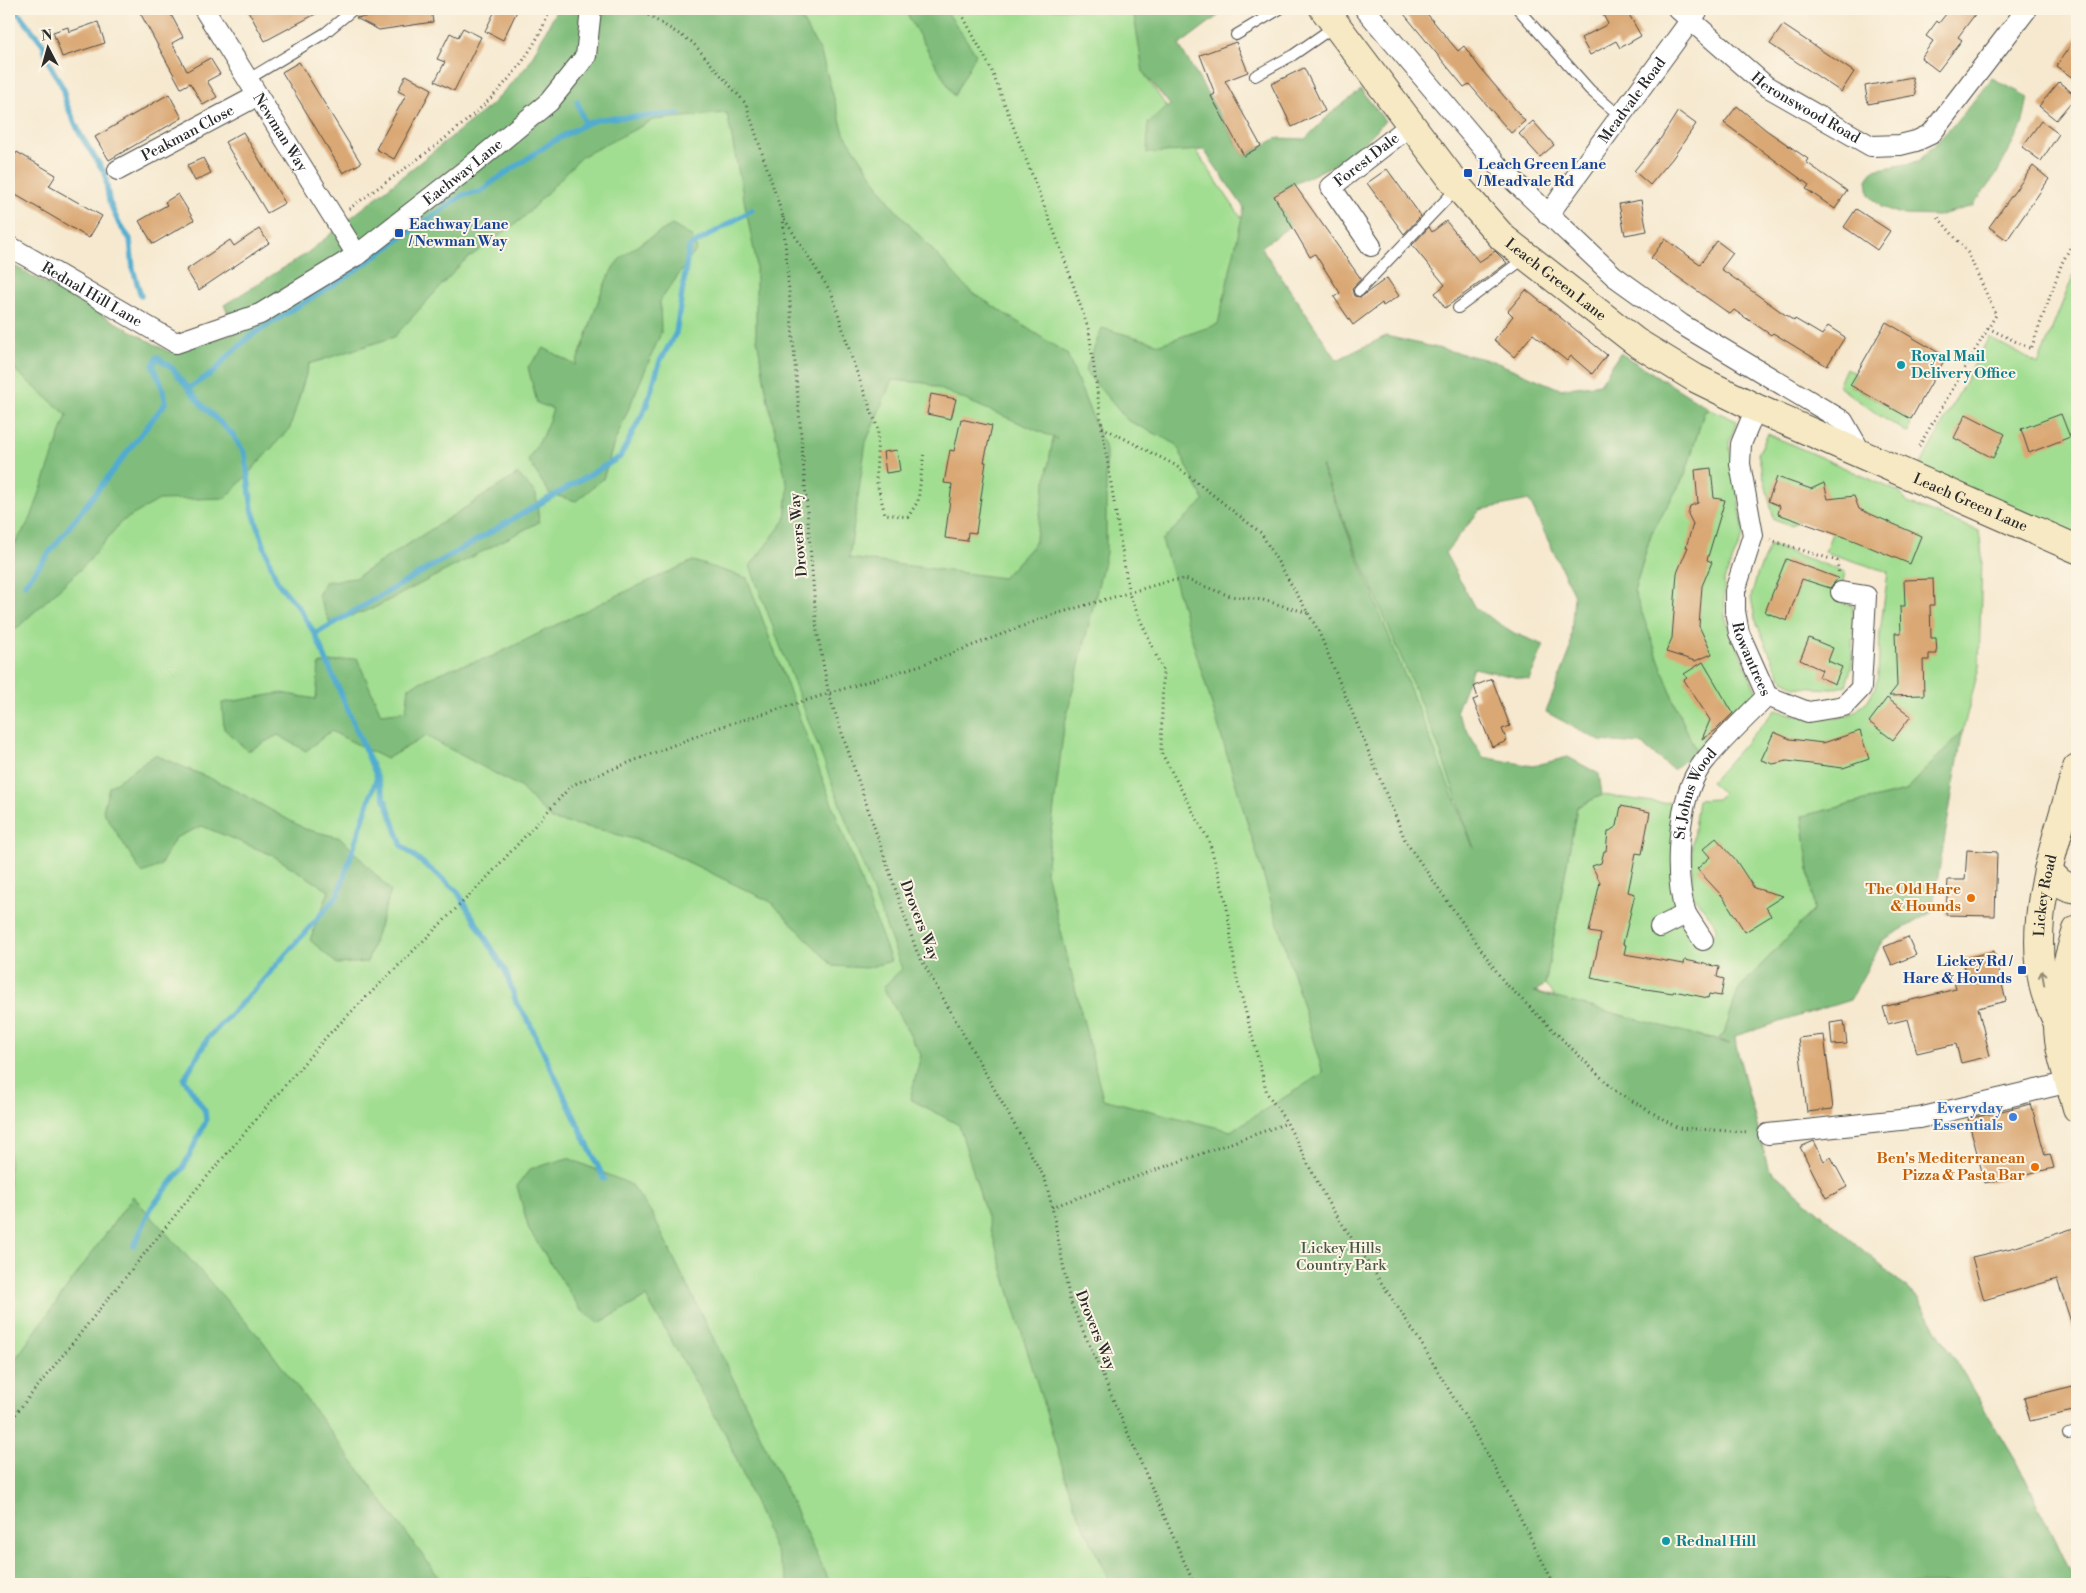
<svg xmlns="http://www.w3.org/2000/svg" width="2086" height="1593" viewBox="0 0 2086 1593" font-family="'Libre Bodoni',serif">
  <rect width="100%" height="100%" fill="#fcf5e5"/>
  <filter id="ink" filterUnits="userSpaceOnUse"><feTurbulence type="fractalNoise" baseFrequency=".02" numOctaves="2"/><feDisplacementMap in="SourceGraphic" scale="10" xChannelSelector="R" yChannelSelector="G"/><feConvolveMatrix kernelMatrix="1 2 1 2 8 2 1 2 1" color-interpolation-filters="sRGB"/></filter>
  <filter id="wash" filterUnits="userSpaceOnUse"><feTurbulence type="fractalNoise" baseFrequency=".0096" numOctaves="4" result="noise"/><feDisplacementMap in="SourceGraphic" scale="20" xChannelSelector="R" yChannelSelector="G"/><feGaussianBlur stdDeviation="1.12" result="paint"/><feColorMatrix in="noise" values="0 0 0 0 0 0 0 0 0 0 0 0 0 0 0 0 0 1.4 0 .05"/><feComposite in="paint" operator="in"/></filter>
  <g filter="url(#wash)">
    <rect width="100%" height="100%" fill="#f6e9d0"/>
    <!-- green -->
    <path fill="#a1de91" stroke="#66845e" d="M610,9H1227L1143,72L1337,360L1438,745L1482,868L1534,991L1555,997L1545,985L1577,807L1602,795L1660,803L1680,801L1677,894L1673,906L1663,916L1708,936L1717,931L1716,925L1692,894V845L1698,800L1717,799L1723,794L1711,782L1775,710L1809,718H1838L1854,713L1868,700L1875,688L1878,675L1880,633L1888,572L1825,552L1833,530L1802,519L1791,526L1774,520L1758,454L1768,434L1899,492L1908,503L1979,531L1982,555L1979,667L1963,730L1906,791L1802,816L1814,909L1738,990L1724,1034L1718,1039L1697,1035L1736,1046L1768,1168L1917,1297L2025,1477L2075,1584H9V313L179,403Z
      M2077,266V535L1919,468L1989,337L2038,364Z
      M1846,368L1856,374L1850,385L1911,419L1909,433L1880,416L1838,386Z
      M1710,409L1737,421L1729,443L1744,534L1724,580L1725,617L1758,696L1696,767L1658,731L1634,592L1651,534L1685,475L1704,412Z
      M1770,545L1845,572L1839,601L1853,606L1852,665L1846,685L1833,689L1795,687L1780,677L1755,619L1751,597L1757,575Z"/>
    <!-- forest -->
    <path fill="#80bd7b" stroke="#567453" fill-rule="evenodd" d="M557,9H796L821,53L844,133L893,207L970,291L1067,354L1106,451V553L1064,727L1046,872L1103,1099L1231,1131L1323,1073L1162,540L1204,501L1176,444L1127,420L1085,371L1102,328L1160,344L1218,324L1244,208L1204,150L1147,153L1148,123L1170,105L1143,72L1133,9H1227L1179,45L1244,156L1277,138L1305,139L1331,113L1361,90L1385,121L1352,156L1294,184L1274,196L1292,225L1261,247L1337,360L1386,336L1493,361L1560,389L1600,384L1620,353L1710,409L1704,412L1685,475L1651,534L1634,591L1675,704L1696,751L1673,770L1641,744L1600,741L1546,712L1570,651L1574,595L1529,500L1480,510L1445,553L1475,608L1514,633L1544,645L1529,680L1473,668L1456,712L1483,757L1533,766L1568,757L1599,774L1602,795L1577,807L1545,985L1534,992L1730,1044L1718,1039L1724,1034L1738,990L1814,909L1802,816L1906,791L1963,730L1932,912L1883,940L1850,1000L1735,1036L1736,1046L1768,1168L1917,1297L2025,1477L2075,1584H1110L1073,1502L959,1125L910,1099L921,1055L883,987L902,969L750,566L785,520L788,488L768,401L756,333V261L727,113L653,120L581,157L523,218L463,262L394,337L309,364L290,428L226,498L159,500L121,522L87,563L16,629L9,631V553L31,518L67,415L16,371L9,359V263L169,352L238,332L224,305L306,254L491,105L528,65ZM892,380L926,383L1057,439L1053,438L1035,543L1003,578L849,558L866,442ZM1321,466L1438,745L1474,849Z
      M904,9H945L976,54L954,96Z
      M1992,78L2028,97L2022,126L1997,173L1973,206L1937,216L1904,215L1881,207L1869,195L1867,180L1873,170L1918,162L1958,120Z
      M672,225L691,236L697,249L660,301L661,333L614,443L603,479L576,501L550,494L528,460L544,433L553,409L537,403L528,367L544,348L575,365C590,335 595,298 613,268C623,251 654,236 672,225Z
      M518,474L536,494L539,522L372,609L330,623L318,596L324,582L355,578Z
      M693,561L747,578L891,961L867,968L833,966L771,902L653,845L602,830L552,820L520,787L426,736L386,759L331,731L306,751L278,735L248,751L224,729L222,703L282,693L316,699L319,664L357,658L381,714L406,711L409,687L449,669L491,657L605,601Z
      M155,755L228,786L305,829L341,838L391,891L367,962L337,964L310,940L329,891L272,855L202,826L175,838L160,866L142,873L103,811L109,787Z
      M568,1158L630,1184L651,1212L746,1405L830,1584H789L726,1435L646,1297L599,1323L581,1310L529,1230L517,1186L530,1169Z
      M133,1196L262,1340L444,1584H9V1368Z"/>
    <g fill="none" stroke-linecap="round" stroke-linejoin="round">
      <!-- stream -->
      <path stroke="#51accf" stroke-width="5.5" d="M15,9L43,44L48,61L64,90L66,103L81,136L105,173L109,201L119,224L130,239L133,269L141,296
        M577,101L585,124
        M189,388L214,372L226,358L249,337L350,274L463,195L481,192L491,183L552,142L585,124L600,119L679,114
        M25,584L166,402L161,383L153,366L157,357L172,368L201,404L233,435L245,454L252,509L270,563L278,583L299,608L315,634L377,777L402,846L457,891L506,972L516,1002L529,1022L604,1179
        M315,634L620,457L646,407L660,361L676,333L689,247L752,210
        M134,1246L151,1208L183,1168L206,1121L205,1111L184,1079L208,1038L258,986L338,895L377,777"/>
    </g>
    <g id="blocks">
      <!-- building -->
      <path fill="#daa875" d="M138,9H168L183,37L172,43L187,71L210,58L220,74L207,81L217,97L203,105L190,83L181,88Z
        M247,9H325L265,41Z
        M421,9H431L433,22L379,30L356,18Z
        M496,9H518L503,40L485,31Z
        M1400,9H1423L1458,51L1464,46L1480,68L1525,121L1511,133L1469,84L1464,87Z
        M1600,9H1626L1641,36L1620,48L1616,41L1590,55L1581,38L1608,24Z
        M1950,9H1979L1958,37L1962,40L1938,71L1921,58L1933,41L1926,36L1937,21L1939,23Z
        M98,22L105,43L62,57L53,32L68,27L69,32Z
        M1783,25L1854,72L1841,92L1770,44Z
        M463,28L481,37L454,91L435,81L445,62L437,59L450,33L458,37Z
        M2077,36V81L2056,66Z
        M1236,42L1248,72L1225,81L1261,146L1244,156L1211,96L1215,94L1200,55Z
        M299,62L361,163L343,173L282,72Z
        M1304,68L1325,111L1292,127L1271,84Z
        M406,75L432,89L394,159L376,149L406,95L398,91Z
        M1912,77L1916,95L1868,104L1865,86Z
        M2059,82L2076,96L2056,120L2039,106Z
        M169,94L182,118L109,160L95,137Z
        M1737,106L1766,130L1808,159L1806,162L1847,191L1835,209L1806,189L1809,185L1724,123Z
        M1678,111L1696,124L1672,159L1650,185L1634,171L1661,138Z
        M1533,121L1554,145L1540,157L1519,134Z
        M2041,121L2059,134L2041,161L2022,147Z
        M243,132L285,203L267,213L225,142Z
        M17,152L56,175L49,186L102,216L89,238L9,191V165Z
        M203,158L211,173L195,181L187,165Z
        M2033,166L2049,179L2007,240L1989,227Z
        M1387,169L1421,216L1404,234L1367,183Z
        M1294,184L1361,279L1352,289L1354,296L1361,297L1387,278L1399,296L1383,306L1382,303L1353,325L1334,297L1340,293L1315,254L1310,257L1274,196Z
        M178,194L194,220L153,244L139,221L167,205L165,202Z
        M1641,200L1647,231L1625,235L1619,204Z
        M1856,209L1890,231L1877,250L1844,227Z
        M1446,221L1479,262L1495,251L1507,263L1445,308L1435,293L1445,285L1412,245L1429,227L1432,232Z
        M259,229L269,243L199,290L186,270L230,240L234,246Z
        M1665,239L1700,264L1717,241L1733,253L1721,269L1794,321L1795,319L1822,335L1828,326L1845,337L1827,366L1773,333L1771,335L1734,310L1730,314L1651,258Z
        M1526,290L1607,355L1592,374L1571,356L1567,361L1533,334L1514,357L1494,340L1513,316L1508,311Z
        M1886,322L1946,357L1911,419L1850,385Z
        M931,394L956,399L951,419L927,414Z
        M1966,414L2005,434L1993,458L1954,438Z
        M2061,414L2070,437L2029,453L2021,429Z
        M961,419L992,426L984,462H986L976,533L968,532L967,541L945,538L952,484L944,483L950,450L954,451Z
        M897,450L900,471L886,473L883,452Z
        M1711,468L1714,498L1725,500L1707,560L1712,562L1702,586L1699,626L1712,654L1695,661L1666,652L1672,638L1677,573L1688,547H1686L1693,524L1688,514L1690,506L1698,503L1695,470Z
        M1777,477L1811,489L1824,483L1828,499L1854,496L1859,509L1921,536L1910,564L1855,541L1778,514L1780,506L1768,501Z
        M1786,559L1838,578L1830,588L1802,579L1787,621L1765,612Z
        M1933,579L1934,605H1930L1931,638H1936L1937,654H1929V660H1923L1924,695L1889,696L1897,686L1895,633H1901L1900,606H1905L1904,580Z
        M1809,638L1833,648L1828,661L1842,667L1835,684L1819,677L1822,670L1800,660Z
        M1703,662L1733,713L1716,730L1702,739L1710,720L1684,680L1687,678L1684,674Z
        M1492,679L1510,726L1502,729L1507,741L1492,747L1473,700L1478,698L1474,686Z
        M1887,698L1911,716L1893,740L1869,722Z
        M1860,731L1869,759L1843,768L1787,761L1773,764L1761,760L1774,732L1790,739L1823,743Z
        M1621,806L1650,812L1642,854L1636,853L1628,892L1635,894L1623,944L1626,945L1624,954L1684,964L1685,960L1719,967L1717,977L1724,979L1721,996L1709,994L1708,998L1674,991L1673,993L1639,988L1591,978L1601,934L1589,932L1600,882L1592,866L1601,863L1604,851H1606L1608,832L1617,826Z
        M1716,838L1735,859L1754,888L1783,896L1766,907L1771,916L1745,932L1723,897L1697,869L1710,857L1703,849Z
        M1967,850L1997,852L1995,916L1946,915L1948,880H1965Z
        M1908,937L1916,955L1892,965L1884,947Z
        M1994,951L2006,1001L1978,1008L1990,1056L1961,1063L1956,1044L1917,1053L1908,1019L1888,1024L1883,1007L1956,989L1954,982L1966,978L1962,959Z
        M1844,1021L1847,1044L1832,1045L1830,1023Z
        M1824,1035L1833,1109L1807,1112L1798,1038Z
        M2031,1104L2045,1155L2050,1154L2054,1168L1985,1183L1968,1119Z
        M1814,1141L1824,1161L1831,1157L1847,1187L1826,1198L1800,1147Z
        M2077,1227V1330L2074,1331L2057,1279L1984,1300L1972,1257L2016,1247Z
        M2077,1385V1410L2030,1421L2024,1398Z"/>
    </g>
  </g>
  <g filter="url(#ink)">
    <use href="#blocks" fill-opacity="0" stroke="#494844" stroke-width="1"/>
    <g fill="none" stroke-linecap="round" stroke-linejoin="round">
      <!-- lane casing -->
      <g stroke="#494844" stroke-width="12">
        <path id="lane" d="M1518,9L1590,90L1620,116
          M1236,35L1280,9
          M1255,76L1293,55L1335,26
          M247,80L325,33L354,9
          M1359,291L1458,187
          M1458,308L1525,258
          M2068,1434L2077,1432"/>
      </g>
      <!-- street casing -->
      <g stroke="#494844" stroke-width="22">
        <g id="street">
          <path id="s1" d="M204,9L357,255"/>
          <path d="M1365,9L1497,165L1614,276L1681,324L1843,421L1863,456"/>
          <path id="s2" d="M1678,9L1766,86L1871,146L1900,145L1916,141L1931,134L2027,9"/>
          <path id="s3" d="M118,170L257,96"/>
          <path id="s4" d="M1548,215L1698,10"/>
          <path id="s5" d="M9,246L176,343L260,314L357,255L466,170L549,102L586,56L591,9"/>
          <path id="s6" d="M1371,246L1331,187L1411,125"/>
          <path id="s7" d="M1756,408L1741,444L1740,464L1753,535L1735,591V611L1739,633L1767,696L1808,712L1844,706L1861,688L1866,596L1841,592"/>
          <path id="s8" d="M1686,914C1673,874 1677,797 1703,763C1722,739 1746,718 1767,696"/>
          <path d="M1660,927L1686,914L1703,940"/>
          <path d="M1768,1134L1919,1118L2070,1082"/>
        </g>
      </g>
      <!-- secondary casing -->
      <g stroke="#494844" stroke-width="30">
        <g id="secondary">
          <path id="s9" d="M1324,9L1458,187L1503,238L1636,342L1695,378L1756,408L2077,549"/>
          <path d="M2048,870C2057,881 2063,887 2077,889"/>
          <path d="M2077,930C2068,959 2058,993 2058,1025C2058,1052 2070,1082 2077,1108"/>
          <path id="s10" d="M2058,1024C2054,1013 2047,1001 2044,988C2027,913 2057,839 2077,768"/>
        </g>
      </g>
      <!-- path -->
      <path stroke="#494844" stroke-width="3" stroke-dasharray="1 4" stroke-linecap="butt" d="M625,9H638L692,42L746,104L783,217L832,294L854,365L878,429L876,479L885,514L908,517L918,501L924,452
        M959,9L991,69L1062,252L1089,331L1102,427L1175,465L1261,533L1318,630L1406,842L1504,982L1614,1090L1678,1128L1749,1132
        M349,209C421,155 520,97 550,9
        M783,217L817,631L829,695L917,952L1045,1179L1052,1207L1070,1301L1194,1584
        M1988,328L2031,349L2062,263L2077,235
        M1102,428L1129,594L1163,671L1161,752L1209,841L1226,901L1236,975L1267,1093L1287,1123L1327,1201L1418,1338L1493,1464L1554,1584
        M1919,446L1996,315L1968,253L1937,216
        M1770,540L1837,561L1839,574
        M1052,1207L1287,1123
        M9,1422L194,1192L328,1035L483,882L572,785L717,728L924,664L1052,615L1169,581L1185,579L1230,596L1263,600L1308,613"/>
      <!-- lane -->
      <use href="#lane" stroke="#fff" stroke-width="10"/>
      <!-- street -->
      <use href="#street" stroke="#fff" stroke-width="20"/>
      <!-- secondary -->
      <use href="#secondary" stroke="#f6e9c3" stroke-width="28"/>
    </g>
    <!-- one-way arrows -->
    <defs><path id="oneway-shaft" d="M-6 0H5M1.5-3L5.5 0L1.5 3" fill="none" stroke-width="1.6" stroke-linecap="round" stroke-linejoin="round" transform="scale(1.25)"/></defs>
    <use stroke="#908a77" href="#oneway-shaft" transform="translate(2043 978) rotate(-100)"/>
  </g>
  <!-- markers -->
  <g fill="#1a4fb4" stroke="#fcf5e5" stroke-width="2">
    <rect x="1463" y="168" width="10" height="10" rx="2.5"/>
    <rect x="394" y="228" width="10" height="10" rx="2.5"/>
    <rect x="2017" y="965" width="10" height="10" rx="2.5"/>
  </g>
  <g fill="#0f9aa8" stroke="#fcf5e5" stroke-width="2">
    <circle cx="1901" cy="365" r="5"/>
    <circle cx="1666" cy="1541" r="5"/>
  </g>
  <g fill="#e8710a" stroke="#fcf5e5" stroke-width="2">
    <circle cx="1971" cy="898" r="5"/>
    <circle cx="2035" cy="1167" r="5"/>
  </g>
  <circle fill="#3f7fe0" stroke="#fcf5e5" stroke-width="2" cx="2013" cy="1117" r="5"/>
  <g text-anchor="middle" stroke-width="4" stroke-linejoin="round" paint-order="stroke">
    <!-- street labels -->
    <g font-size="15" fill="#2b2b2b" stroke="#fcf5e5">
      <text dy="5" stroke="none"><textPath href="#s4" startOffset="142">Meadvale Road</textPath></text>
      <text dy="5" stroke="none"><textPath href="#s2" startOffset="162">Heronswood Road</textPath></text>
      <text dy="5" stroke="none"><textPath href="#s1" startOffset="145">Newman Way</textPath></text>
      <text dy="5" stroke="none"><textPath href="#s3" startOffset="79">Peakman Close</textPath></text>
      <text dy="5" stroke="none"><textPath href="#s6" startOffset="116">Forest Dale</textPath></text>
      <text dy="5" stroke="none"><textPath href="#s5" startOffset="530">Eachway Lane</textPath></text>
      <text dy="5" stroke="none"><textPath href="#s9" startOffset="358">Leach Green Lane</textPath></text>
      <text dy="5" stroke="none"><textPath href="#s5" startOffset="96">Rednal Hill Lane</textPath></text>
      <text dy="5" stroke="none"><textPath href="#s9" startOffset="831">Leach Green Lane</textPath></text>
      <text transform="translate(798 535) rotate(-95)" y="5">Drovers Way</text>
      <text dy="5" stroke="none"><textPath href="#s7" startOffset="261">Rowantrees</textPath></text>
      <text dy="5" stroke="none"><textPath href="#s8" startOffset="124">St Johns Wood</textPath></text>
      <text dy="5" stroke="none"><textPath href="#s10" startOffset="132">Lickey Road</textPath></text>
      <text transform="translate(920 920) rotate(69)" y="5">Drovers Way</text>
      <text transform="translate(1096 1330) rotate(68)" y="5">Drovers Way</text>
    </g>
    <!-- transit labels -->
    <g font-size="15" font-weight="bold" fill="#164399" stroke="#fcf5e5" text-anchor="start">
      <text x="1478" y="169">Leach Green Lane<tspan x="1478" dy="17">/ Meadvale Rd</tspan></text>
      <text x="409" y="229">Eachway Lane<tspan x="409" dy="17">/ Newman Way</tspan></text>
      <text x="2012" y="966" text-anchor="end">Lickey Rd /<tspan x="2012" dy="17">Hare &amp; Hounds</tspan></text>
    </g>
    <!-- culture labels -->
    <g font-size="15" font-weight="bold" fill="#0d838f" stroke="#fcf5e5" text-anchor="start">
      <text x="1911" y="361">Royal Mail<tspan x="1911" dy="17">Delivery Office</tspan></text>
      <text x="1676" y="1546">Rednal Hill</text>
    </g>
    <!-- food labels -->
    <g font-size="15" font-weight="bold" fill="#c56008" stroke="#fcf5e5" text-anchor="end">
      <text x="1961" y="894">The Old Hare<tspan x="1961" dy="17">&amp; Hounds</tspan></text>
      <text x="2025" y="1163">Ben's Mediterranean<tspan x="2025" dy="17">Pizza &amp; Pasta Bar</tspan></text>
    </g>
    <!-- shop labels -->
    <g font-size="15" font-weight="bold" fill="#366cbe" stroke="#fcf5e5" text-anchor="end">
      <text x="2003" y="1113">Everyday<tspan x="2003" dy="17">Essentials</tspan></text>
    </g>
    <!-- park labels -->
    <g font-size="15" fill="#485844" stroke="#fcf5e5">
      <text x="1341" y="1253">Lickey Hills<tspan x="1341" dy="17">Country Park</tspan></text>
    </g>
  </g>
  <!-- margin -->
  <rect width="2086" height="1593" fill="none" stroke="#fcf5e5" stroke-width="30"/>
  <!-- north arrow -->
  <g transform="translate(48 48) rotate(354)" stroke="#fcf5e5" stroke-width="4" paint-order="stroke">
  <path d="M0-4L9 19L0 12L-9 19Z" fill="#2b2b2b"/>
  <text y="-8" font-size="14" font-weight="bold" text-anchor="middle" fill="#2b2b2b">N</text>
  </g>
</svg>
